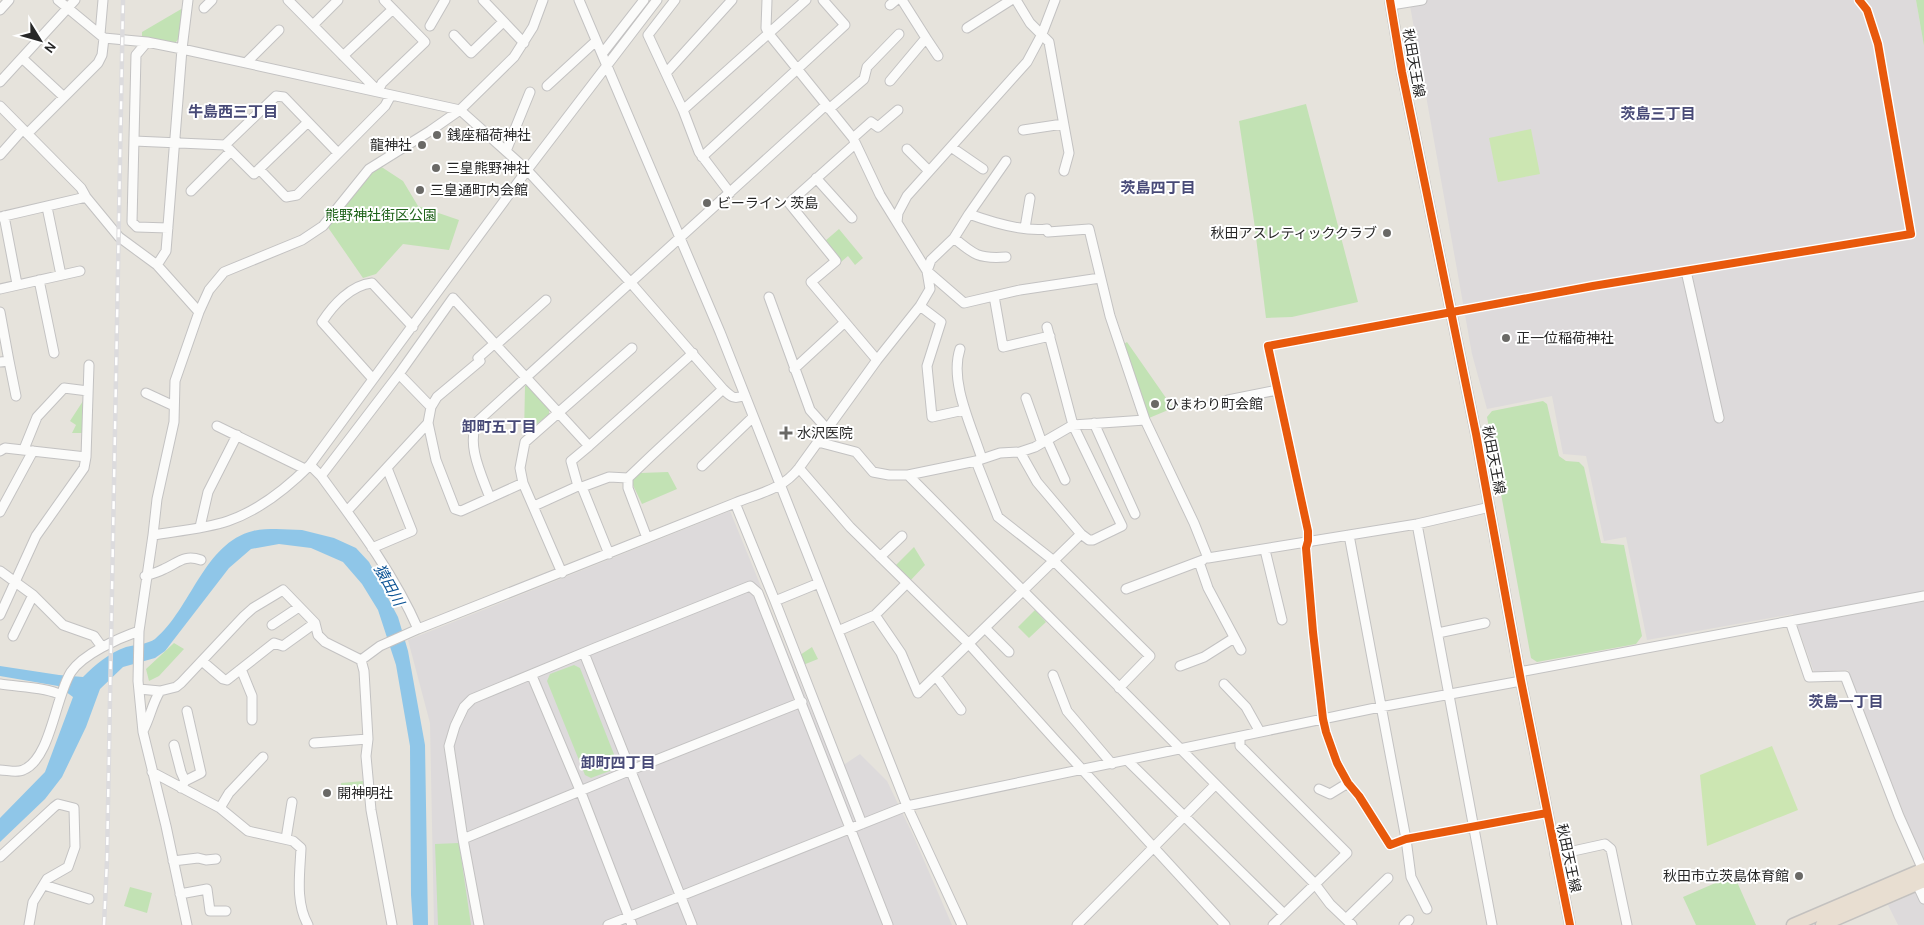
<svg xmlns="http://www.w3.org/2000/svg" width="1924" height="925" viewBox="0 0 1924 925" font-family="Karla,'Noto Sans JP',sans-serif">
  <rect width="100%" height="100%" fill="#e6e3dc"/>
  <!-- industrial -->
  <path fill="#dddadb" d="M1409,0H1916L1924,46V865L1848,670L1814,672L1793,614L1647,640L1626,537L1604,541L1586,456L1563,454L1552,396L1487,409L1472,354Z
    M730,511L836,770L860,754L887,781L913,835L952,925H434L430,723L408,640Z
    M1924,889V925H1898L1888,905Z"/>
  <!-- green -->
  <path fill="#c2e2b4" d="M1916,0H1924V46Z
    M183,8L180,37L175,43L142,38V32Z
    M1306,104L1358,302L1292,317L1266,318L1254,221L1239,121Z
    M380,166L403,181L418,206L459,220L449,250L403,244L376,274L363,278L327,226L371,171Z
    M839,229L863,258L855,265L848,256L841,262L826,244L825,241Z
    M1127,342L1173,408L1149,418L1124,344Z
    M528,385L549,408V414L524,435L525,386Z
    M83,401V433H72L76,425L70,421Z
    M1543,401L1547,404L1559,456L1566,461L1579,462L1584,467L1601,543L1624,545L1642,636L1636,644L1537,662L1531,658L1487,417L1492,411Z
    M668,472L677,489L642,504L632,483V477L640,473Z
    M914,547L925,565L909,582L894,567Z
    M1035,610L1046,622L1029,638L1018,627Z
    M174,643L184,649L159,676L149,681L146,669Z
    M812,647L818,659L803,665L800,655Z
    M574,665L580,668L617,762L615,769L591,778L585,775L547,681L550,674Z
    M363,781L364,796L342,798L341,783Z
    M459,843L471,925H438L435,844Z
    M1734,875L1756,925H1696L1683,897Z
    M130,887L152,893L147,913L124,906Z"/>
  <!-- pitch -->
  <path fill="#cce6b2" d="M1531,129L1540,174L1498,182L1489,138Z
    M1772,746L1798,810L1707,846L1700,775Z"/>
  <!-- water -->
  <path fill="#8fc6e8" d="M276,529L302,530L334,538L356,548L369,562L398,617L408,651L425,745L428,925H413L411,895L410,746L396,665L378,610L362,584L343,562L311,548L279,544L251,549L229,568L165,651L155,658L123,667L100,689L86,727L62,777L45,799L0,842V818L45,772L73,697L58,686L0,676V666L59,675L83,677C95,665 109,653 126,647C135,645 148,644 155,639C191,609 204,543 253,531C260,529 269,529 276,529Z"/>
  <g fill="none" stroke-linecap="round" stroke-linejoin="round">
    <!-- minor casing -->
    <g stroke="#c3c2c2" stroke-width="11">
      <path id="minor" d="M58,0L104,38L147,42L182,49L460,110L527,170L631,283L723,389C731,397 734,400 745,395
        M288,0L378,91L382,83L425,42L384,0
        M483,0L524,43
        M579,0L720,332L907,806L962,925
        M675,0L648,35L683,110L699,152L730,193
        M1016,0L1030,23L1049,42L1069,153L1064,171
        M890,5L896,0
        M1391,5L1422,0
        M204,8L212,0
        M0,10L9,0
        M313,25L338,0
        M430,26L445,0
        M967,28L1011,0
        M100,34L103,0
        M454,35L471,53L503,22
        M926,38L938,56
        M147,42L136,55L132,222L137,227L168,228
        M602,54L644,0
        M343,56L393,9
        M22,58L64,97
        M246,63L279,30
        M666,73L732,0
        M890,81L926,38L902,0
        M0,82L75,0
        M547,86L596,41
        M0,106L81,188L86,197L119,237L157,265L199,312
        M829,109L864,79L867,67L899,34
        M683,110L806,0
        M1023,130L1063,124
        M28,133L98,63L102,55L104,38
        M853,138L871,122L878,127L898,110
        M134,141L225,145L276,96L284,97L338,153
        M855,144L789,203L836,261L811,282L877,360
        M225,145L254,174L308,122
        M951,147L983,169
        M907,149L929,171
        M506,151L530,92
        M0,155L23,129
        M702,157L845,25L823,0
        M259,169L286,197L297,195L385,106L391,95
        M816,178L852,218
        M191,191L231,151
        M47,207L61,275
        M969,214L1006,161
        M4,216L17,284
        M0,217L86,197
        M897,222L898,213L907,196L1027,62L1042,34L1055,0
        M1025,228L1030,198
        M954,238C974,255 979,259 1006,257
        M157,265L166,251L182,49L188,0
        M1686,271L1719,418
        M1100,278L1020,290L964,303L927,271L931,260L954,238L969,214C991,222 1023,232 1047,229L1048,232L1089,229L1110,316L1145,420L1194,523L1208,558L1417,524L1490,507
        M39,280L54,353
        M0,289L80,271
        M994,296L1003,347L1050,336
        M769,297L810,410L827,429
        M920,306L941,322L927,366L932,417L964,410
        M0,312L9,361L0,362
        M1047,327L1073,425L1122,526L1093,540H1089L1081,534
        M497,344L546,300
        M960,349C949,382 972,427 982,459
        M9,361L16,396
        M794,369L845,322
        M399,374L453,298L589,446L693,353
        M373,379L322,322C333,305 351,285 372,283L413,327
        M146,393L174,406
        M1026,398L1042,443
        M1228,400L1277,390
        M431,407L437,397L480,361L478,358L495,343
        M1094,423L1135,514
        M217,426L305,469
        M1047,440L1065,480
        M818,442L856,452L873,472L889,475H908L976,461L1000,453L1020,452L1035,447L1073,425L1145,420
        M24,449L37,417L64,388L88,391
        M0,451L5,448L86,457
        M976,461L998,517L1054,561L1150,656L1119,688
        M310,465L321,476C357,525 394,574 418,629
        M702,466L753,417
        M799,468L850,527L969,644L1056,741L1225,925
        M908,475L1315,884L1330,904L1352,925
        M321,476L399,374L431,407L428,423L436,460L455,509L461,511L523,483
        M578,486L571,461L589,446
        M582,487L609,554
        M490,498C482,476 465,443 478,421L826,105
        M735,503L775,601L862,824
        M534,506L578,486L582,487L609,477L628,478
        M347,511L428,423
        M0,512L33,451
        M1417,524L1492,925
        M200,527L208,492L237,435
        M153,535L157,499L174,422L175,381L199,312L209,290L224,272L302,240L323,226L369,169L430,131L460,110L514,57L533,27L543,0
        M1349,535L1406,839L1411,877L1427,909
        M647,538L628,488V478L651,456L723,389
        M372,548L412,531L387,468
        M1265,550L1282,620
        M880,557L902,536
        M1199,562L1208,588L1241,650
        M0,571L33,595L63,625L94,636L102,647
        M562,573L523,483L520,468L525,442L632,348
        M145,576C152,574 158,572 164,569C178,563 184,554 201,560
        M1126,589L1203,560
        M775,601L819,583
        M0,615L36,536L84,468L86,457L89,365
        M875,615L907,583
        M1790,621L1809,677L1845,676L1899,816L1923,870L1917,884L1924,899
        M272,625L299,607
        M985,628L1009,652
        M838,631L875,615L901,653L918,693L1081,534L1037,482L1020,452
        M1438,633L1485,623
        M13,636L33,595
        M584,653L692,925
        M361,660L380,646L418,629L735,503C759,493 782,490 799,468L877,360L920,306L930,289L927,271L880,195L853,138L769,34L766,28L767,0
        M202,661L223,679L227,680L241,669
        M1180,666L1204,657L1234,638
        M1519,672L1924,596
        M1053,675L1067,711L1112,764
        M532,676L580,790L632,925
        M936,676L961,710
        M0,684C17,687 47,687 61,695
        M1224,684L1246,707L1260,732
        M139,689L160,691
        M252,720V696L241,669L274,643L283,646L315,623
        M143,731C150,718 152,704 160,691L176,687L181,683L244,616L253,608L283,590L315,623L318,635L325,642L361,660L364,671L368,739L366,756L371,810L392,925
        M1240,737V746L1347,853L1273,925
        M314,743L368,739
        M174,745L181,772L185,781
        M1128,761L1284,914
        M0,770C7,770 17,773 23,770C51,759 55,697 71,672C83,654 119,638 139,631
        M152,772L220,808L248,831L293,841L301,848C300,873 295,902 308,925
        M181,788L185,781L201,773L187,711
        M1319,789L1330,794L1348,783
        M220,808L229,793L263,757
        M1547,813L1406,839L1390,845L1359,796L1348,783L1337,763L1326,732L1323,719L1313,632L1306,548L1308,541V531L1268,346L1593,286L1911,234L1878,44L1867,10L1859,0
        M286,839L292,802
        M463,839L631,770L802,702
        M1555,855L1605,844L1611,849L1627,925
        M0,857L54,807L58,804L74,808L75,847L68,867L47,879L33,902L29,925
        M173,861L198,858L206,860L216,859
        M44,885L89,899
        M180,894L207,889L210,911H226
        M1346,919L1388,878
        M187,925L166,826L143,732L138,681L139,631L153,535C177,531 204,529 228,521C260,510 287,488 310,465L527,170L657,0
        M479,925L463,839L449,746L455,726L464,707L472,699L595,648L750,586L758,593L888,925
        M608,925L907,806L1380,707L1521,681
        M1077,925L1215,785
        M1404,925L1409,920"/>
    </g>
    <!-- major casing -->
    <g stroke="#c3c1bf" stroke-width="12">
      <path id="major" d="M1390,0L1402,72L1476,434L1521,681L1570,925"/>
    </g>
    <!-- highway casing -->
    <g stroke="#c3c1bf" stroke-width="15">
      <path id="highway" d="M1793,925L1924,869
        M1822,925L1924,881"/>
    </g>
    <!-- minor -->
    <use href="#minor" stroke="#fbfbfa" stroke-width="9"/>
    <!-- major -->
    <use href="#major" stroke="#e5e3d2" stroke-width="10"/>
    <!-- highway -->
    <use href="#highway" stroke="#e8ded1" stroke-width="12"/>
    <!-- rail casing -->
    <g stroke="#dcdbdd" stroke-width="4.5">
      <path id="rail" d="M104,925L107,860L123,0"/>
    </g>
    <!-- rail -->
    <use href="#rail" stroke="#fff" stroke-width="2.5" stroke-dasharray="8" stroke-linecap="butt"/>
    <!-- cycleway casing -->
    <g stroke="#fff" stroke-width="11">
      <path id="cycleway" d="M1390,0L1402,72L1476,434L1521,681L1570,925
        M1547,813L1406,839L1390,845L1359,796L1348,783L1337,763L1326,732L1323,719L1313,632L1306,548L1308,541V531L1268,346L1593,286L1911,234L1878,44L1867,10L1859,0"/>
    </g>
    <!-- cycleway -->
    <use href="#cycleway" stroke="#e8590c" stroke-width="8"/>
  </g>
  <!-- markers -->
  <g fill="#6a6966" stroke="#fff" stroke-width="2">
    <circle cx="437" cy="135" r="5"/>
    <circle cx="422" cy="145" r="5"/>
    <circle cx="436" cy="168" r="5"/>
    <circle cx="420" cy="190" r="5"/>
    <circle cx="707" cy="203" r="5"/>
    <circle cx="1387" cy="233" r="5"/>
    <circle cx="1506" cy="338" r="5"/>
    <circle cx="1155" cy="404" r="5"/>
    <path d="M783.5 425.5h5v5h5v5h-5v5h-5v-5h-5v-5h5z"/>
    <circle cx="327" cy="793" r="5"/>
    <circle cx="1799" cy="876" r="5"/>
  </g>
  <g text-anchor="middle" stroke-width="4" stroke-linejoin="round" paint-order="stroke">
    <!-- street labels -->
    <g font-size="14" fill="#272727" stroke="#fff">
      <text transform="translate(1414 63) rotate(80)" y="5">秋田天王線</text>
      <text transform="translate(1494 460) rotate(79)" y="5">秋田天王線</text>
      <text transform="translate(1569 858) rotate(78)" y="5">秋田天王線</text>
    </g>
    <!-- poi labels -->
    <g font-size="14" fill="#272727" stroke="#fff" text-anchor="start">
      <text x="447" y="140">銭座稲荷神社</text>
      <text x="412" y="150" text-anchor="end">龍神社</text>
      <text x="446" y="173">三皇熊野神社</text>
      <text x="430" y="195">三皇通町内会館</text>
      <text x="717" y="208">ビーライン 茨島</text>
      <text x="1377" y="238" text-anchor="end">秋田アスレティッククラブ</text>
      <text x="1516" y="343">正一位稲荷神社</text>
      <text x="1165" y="409">ひまわり町会館</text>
      <text x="797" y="438">水沢医院</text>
      <text x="337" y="798">開神明社</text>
      <text x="1789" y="881" text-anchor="end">秋田市立茨島体育館</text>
    </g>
    <!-- park labels -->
    <g font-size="14" fill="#1e6219" stroke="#fff">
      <text x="381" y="220">熊野神社街区公園</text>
    </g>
    <!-- neighbourhood labels -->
    <g font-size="15" font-weight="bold" fill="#484a77" stroke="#fff">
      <text x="233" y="117">牛島西三丁目</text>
      <text x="1658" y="119">茨島三丁目</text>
      <text x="1158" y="193">茨島四丁目</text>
      <text x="499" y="432">卸町五丁目</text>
      <text x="1846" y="707">茨島一丁目</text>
      <text x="618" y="768">卸町四丁目</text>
    </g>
    <!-- water labels -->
    <g font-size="15" font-style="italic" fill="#0d5495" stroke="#fff">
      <text transform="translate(389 585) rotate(61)" y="5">猿田川</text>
    </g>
  </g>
  <!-- north arrow -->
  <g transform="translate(40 40) rotate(127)" stroke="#ffffff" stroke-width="4" paint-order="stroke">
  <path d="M0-4L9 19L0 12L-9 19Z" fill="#272727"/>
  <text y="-8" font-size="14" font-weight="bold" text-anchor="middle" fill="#272727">N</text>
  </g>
</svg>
